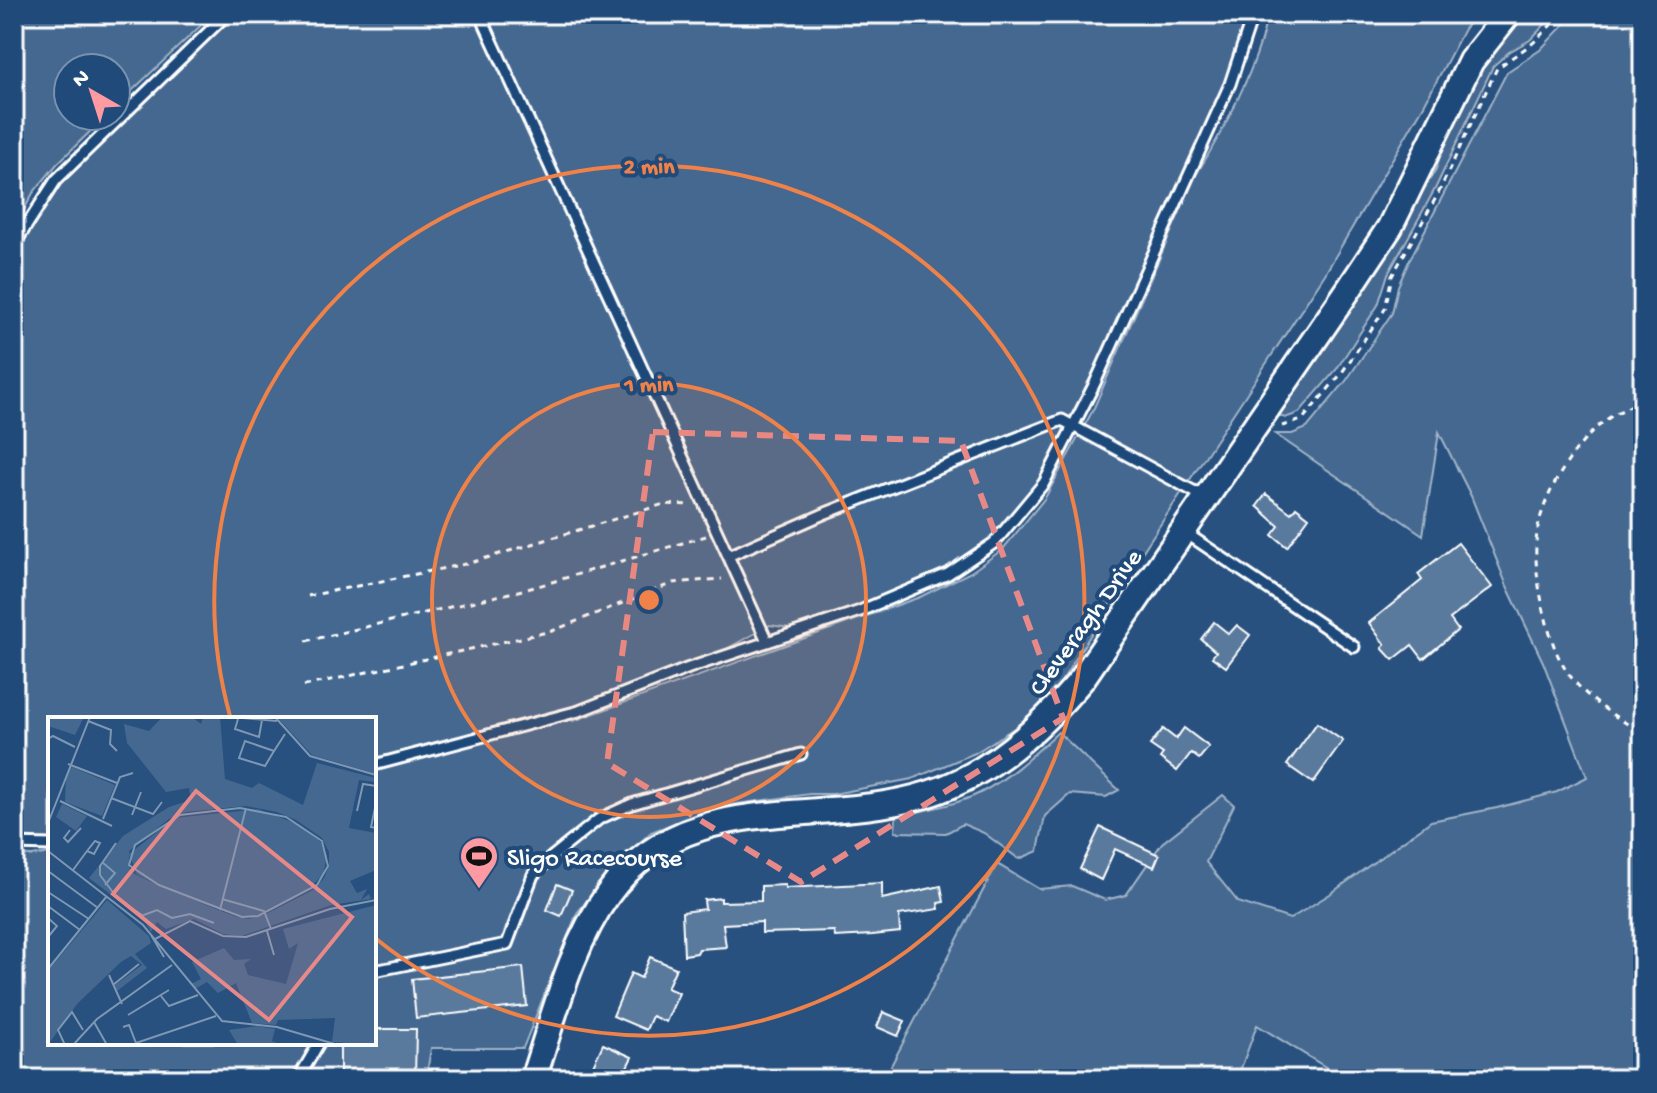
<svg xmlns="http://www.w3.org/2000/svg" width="1657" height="1093" viewBox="0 0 1657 1093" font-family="'Gochi Hand',sans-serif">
  <rect width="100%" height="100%" fill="#28517f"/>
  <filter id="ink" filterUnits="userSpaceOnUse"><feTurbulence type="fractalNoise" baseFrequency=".0125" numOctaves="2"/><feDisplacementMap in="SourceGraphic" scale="16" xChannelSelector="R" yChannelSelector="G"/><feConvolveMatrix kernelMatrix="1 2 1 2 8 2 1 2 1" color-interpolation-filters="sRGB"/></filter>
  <g filter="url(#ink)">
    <!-- green -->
    <path fill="#446890" stroke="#a2b4c8" stroke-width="2" d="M14,14H213L116,106V68H68V116H106L57,164L33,193L14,229Z
      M236,14H1248L1228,82L1080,404L1038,485L991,540L946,571L858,607L790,628L770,625L723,651L594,701L374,761V719H50V842L14,839V262L35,220L63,181Z
      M1267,14H1477L1464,29L1424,105L1325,274L1143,551L1053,695L1033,716L975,753L912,779L833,794H810L715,807L651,832L611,870L577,913L523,1048H431L426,1079H14V855L32,856L50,853V1043H374V770L571,718L573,721L920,597L971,572L1003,549L1045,498L1093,410L1196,175C1222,133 1260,63 1267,14Z
      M1525,14H1555L1530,40L1509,52L1493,66L1435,189L1388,274L1378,305L1336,370L1299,413L1285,418L1278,415L1358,299L1436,169L1449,127L1477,73Z
      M1574,14H1643V1079H1345L1257,1025L1237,1079H884L997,864L1039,889L1072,886L1105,900L1126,895L1162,843L1223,795L1234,805L1206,862L1238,902L1290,919L1330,894L1431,821L1497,808L1557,792L1587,777L1543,662L1507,586L1471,496L1439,432L1423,535L1275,434H1292L1307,428L1346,381L1392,313L1398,286L1409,261L1507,72L1540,50Z
      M1058,732L1119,790L1106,797L1070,794L1045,816L1038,851L1019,859L984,833L963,824L946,833L895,832L896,817C923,810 954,806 980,793C1009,778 1034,754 1058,732Z"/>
    <!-- building -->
    <path fill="#5a7a9d" stroke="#fff" stroke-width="2" d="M1266,494L1291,513L1296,507L1309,517L1287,547L1272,535L1279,526L1257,506Z
      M1458,543L1492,587L1450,619L1458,630L1423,659L1412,645L1393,660L1382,648L1385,645L1369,623L1422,580L1418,574Z
      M1214,622L1229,634L1237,625L1250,635L1226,667L1212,657L1216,652L1201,639Z
      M1317,723L1343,741L1313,783L1287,765Z
      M1184,728L1209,747L1199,759L1191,753L1177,771L1160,758L1163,754L1150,745L1163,729L1176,739Z
      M1100,827L1159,855L1154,867L1115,849L1101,880L1080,869Z
      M882,883V899L941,886L944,902L938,903L939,909L899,915L900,932L872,935L835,937L834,931L762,933V922L723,924L726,947L699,949L697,953L684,955L682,912L705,909L704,900L721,898V902L761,901V886L785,885V888Z
      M557,884L572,890L561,916L547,910Z
      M650,957L676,968L667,988L679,993L666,1022L652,1016L646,1030L613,1016L631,973L641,978Z
      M523,967L527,1006L416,1018L412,979Z
      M883,1012L905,1021L898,1036L877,1027Z
      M374,1029H416L415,1079H340V1043H374Z
      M603,1044L632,1057L621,1079H601L589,1074Z"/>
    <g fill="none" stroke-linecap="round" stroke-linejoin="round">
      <!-- service casing -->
      <g stroke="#fff" stroke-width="15">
        <path id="service" d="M480,14L767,641
          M14,245L56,180L227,14
          M1186,533L1354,647
          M728,556L826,513L1062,420L1206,498
          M374,765L579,711L689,668L860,611L948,574L994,543L1044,483L1095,383L1230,84L1253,14
          M14,844L50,845
          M374,971L507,944L533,875L553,856L599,819L632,804L801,754
          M298,1079L319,1043"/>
      </g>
      <!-- tertiary casing -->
      <g stroke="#fff" stroke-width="30">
        <path id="tertiary" d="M533,1079C554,1017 570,947 608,894C686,785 820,829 928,794C992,774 1040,728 1082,679L1349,289L1390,227L1471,61L1508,14"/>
      </g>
      <!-- path -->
      <path stroke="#fff" stroke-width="3" stroke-dasharray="6 6" stroke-linecap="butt" d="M1643,399C1631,406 1617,412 1606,420C1573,445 1537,502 1536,544C1535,567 1539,589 1544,611C1549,632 1555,655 1568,673C1587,700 1615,717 1643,733
        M1282,426L1302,420L1341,374L1385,309L1392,276L1438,194L1497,68L1533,43L1562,14
        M308,596L470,563L664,504L690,505
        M306,641L535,587L706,536
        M304,686L552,631L673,583L722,579"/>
      <!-- service -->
      <use href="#service" stroke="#1f4a7a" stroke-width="9"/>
      <!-- tertiary -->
      <use href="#tertiary" stroke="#1f4a7a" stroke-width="24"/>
    </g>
  </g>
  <!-- marked area -->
  <path fill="none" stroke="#e88989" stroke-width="6" stroke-dasharray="16 10" stroke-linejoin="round" d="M653,432L961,441L1063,718L801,882L607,763Z"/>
  <!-- distance rings -->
  <circle cx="649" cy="600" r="217" fill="#ee8249" fill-opacity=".12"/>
  <g fill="none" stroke="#ee8249" stroke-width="4">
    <circle cx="649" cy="600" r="217"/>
    <path d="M230 716A435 435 0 1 1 375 938"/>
  </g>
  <!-- icons -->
  <defs>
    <g id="stadium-pin" transform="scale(2)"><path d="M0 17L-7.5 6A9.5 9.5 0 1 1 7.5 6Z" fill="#ff9aa2" stroke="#1f4a7a"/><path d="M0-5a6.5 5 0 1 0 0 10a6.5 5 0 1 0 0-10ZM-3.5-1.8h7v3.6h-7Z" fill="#111"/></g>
  </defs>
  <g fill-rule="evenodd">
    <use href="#stadium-pin" x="479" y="856"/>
  </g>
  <g text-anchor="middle" stroke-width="8" stroke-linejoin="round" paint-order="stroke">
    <!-- street labels -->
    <g font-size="26" fill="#fff" stroke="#1f4a7a">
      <text transform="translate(1084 621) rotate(-54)" y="9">Cleveragh Drive</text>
    </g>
    <!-- poi labels -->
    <g font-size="26" fill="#fff" stroke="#1f4a7a" text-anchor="start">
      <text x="507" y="865">Sligo Racecourse</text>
    </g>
  </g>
  <!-- overview -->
  <g transform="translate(48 717)">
    <rect width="328" height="328" fill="#28517f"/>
    <path d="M0,0H36L27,18L0,9ZM114,0H144L153,7L155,0H172L177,62L204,71L211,66L255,88L269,46L328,61V65L311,63L301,111L328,116V153L302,164L309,176L319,172L313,183L321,177L323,182L283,188L194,219L175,217L146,202L118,212L109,205L103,215L96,203L41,161L75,119L121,90L143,83L141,71L118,75L79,26L76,7L101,14ZM198,89L229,95L248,103L274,121L281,135V149L276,161L265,173L220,196L201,202L189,200L144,183L194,200L209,198L257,175L275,158L279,139L273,125L252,108L210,92L127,101L81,137L89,157L110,168L86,157L82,153L81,134L121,102L137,95ZM229,0H328V57L264,38ZM24,50L67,68L54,99L17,85L18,58ZM14,87L39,99L28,114L8,100ZM59,183L101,219L103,226L87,237L99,251L69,274L67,268L94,248L83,239L73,245L29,287L0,328V254ZM328,188V328L284,325L287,301L230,303L228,308L204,306L188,266L170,276L159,265L147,272L143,267L153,262L144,245L176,231L186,243L203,242L196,247L200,258L238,267L250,226L241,232L235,212ZM209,309L227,312L224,324L234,328H190L181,313Z" fill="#446890" fill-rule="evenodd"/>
    <path fill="none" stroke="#7e97b2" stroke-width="2" d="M183,0L229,4M227,0L262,39L328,58M190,2L187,12L211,20L214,3M40,4L63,13L62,27L69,34M0,22L5,19L27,30M226,34L217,49L191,41L197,24L226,34L237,17M20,47L69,66M63,81L105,97L114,85M12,84L64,109M328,86L323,110L328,111M192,91L238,100L274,124L280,149L269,168L210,199L194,200L111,168L81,148L87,128L132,98ZM309,94L315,67L328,69M84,98L93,75M55,102L72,60L85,56M0,106L42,0M22,113L16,121L20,125L33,111M68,126L52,149V158L70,182L94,198M0,134L95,208L174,304L229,310L290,328M54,145L67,156L57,168M25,153L39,134L47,124L52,126L46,137L39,134M0,154L50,191M0,175L41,202M174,182L216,194L223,212M0,189L32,213M172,193L198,91M93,199L109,193L124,201L142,197L166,206M0,201L9,209L0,220M219,214L226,238M103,218L116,240M107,222L142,204L175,219L198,220L282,192L328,183M0,252L59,179M61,258L74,287M65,268L91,247M113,279L121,289L150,278M80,298L121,273M46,305L59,328M75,310L81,308L88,326L168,299M17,328L10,313L24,295L35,313M25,328L49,302L124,248"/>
    <path fill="#e88989" fill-opacity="0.15" stroke="#e88989" stroke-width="4" d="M148,74L304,200L221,303L65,177Z"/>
    <rect width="328" height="328" fill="none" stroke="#fff" stroke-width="4"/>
  </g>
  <circle cx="649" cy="600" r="12" fill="#ee8249" stroke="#1f4a7a" stroke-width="4"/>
  <g font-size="24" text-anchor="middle" font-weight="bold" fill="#ee8249" stroke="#1f4a7a" stroke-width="8" stroke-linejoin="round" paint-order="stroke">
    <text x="649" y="173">2 min</text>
    <text x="649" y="391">1 min</text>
  </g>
  <!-- margin -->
  <rect width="1657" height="1093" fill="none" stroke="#1f4a7a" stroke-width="48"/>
  <rect x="24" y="24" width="1609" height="1045" fill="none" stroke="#fff" stroke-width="3" filter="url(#ink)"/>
  <!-- north arrow -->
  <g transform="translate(92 92) rotate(321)"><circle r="38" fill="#1f4a7a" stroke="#7992af" stroke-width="2"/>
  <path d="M0-6L14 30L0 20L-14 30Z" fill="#ff9aa2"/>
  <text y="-12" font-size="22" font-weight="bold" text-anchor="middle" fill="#ffffff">N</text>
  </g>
</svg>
